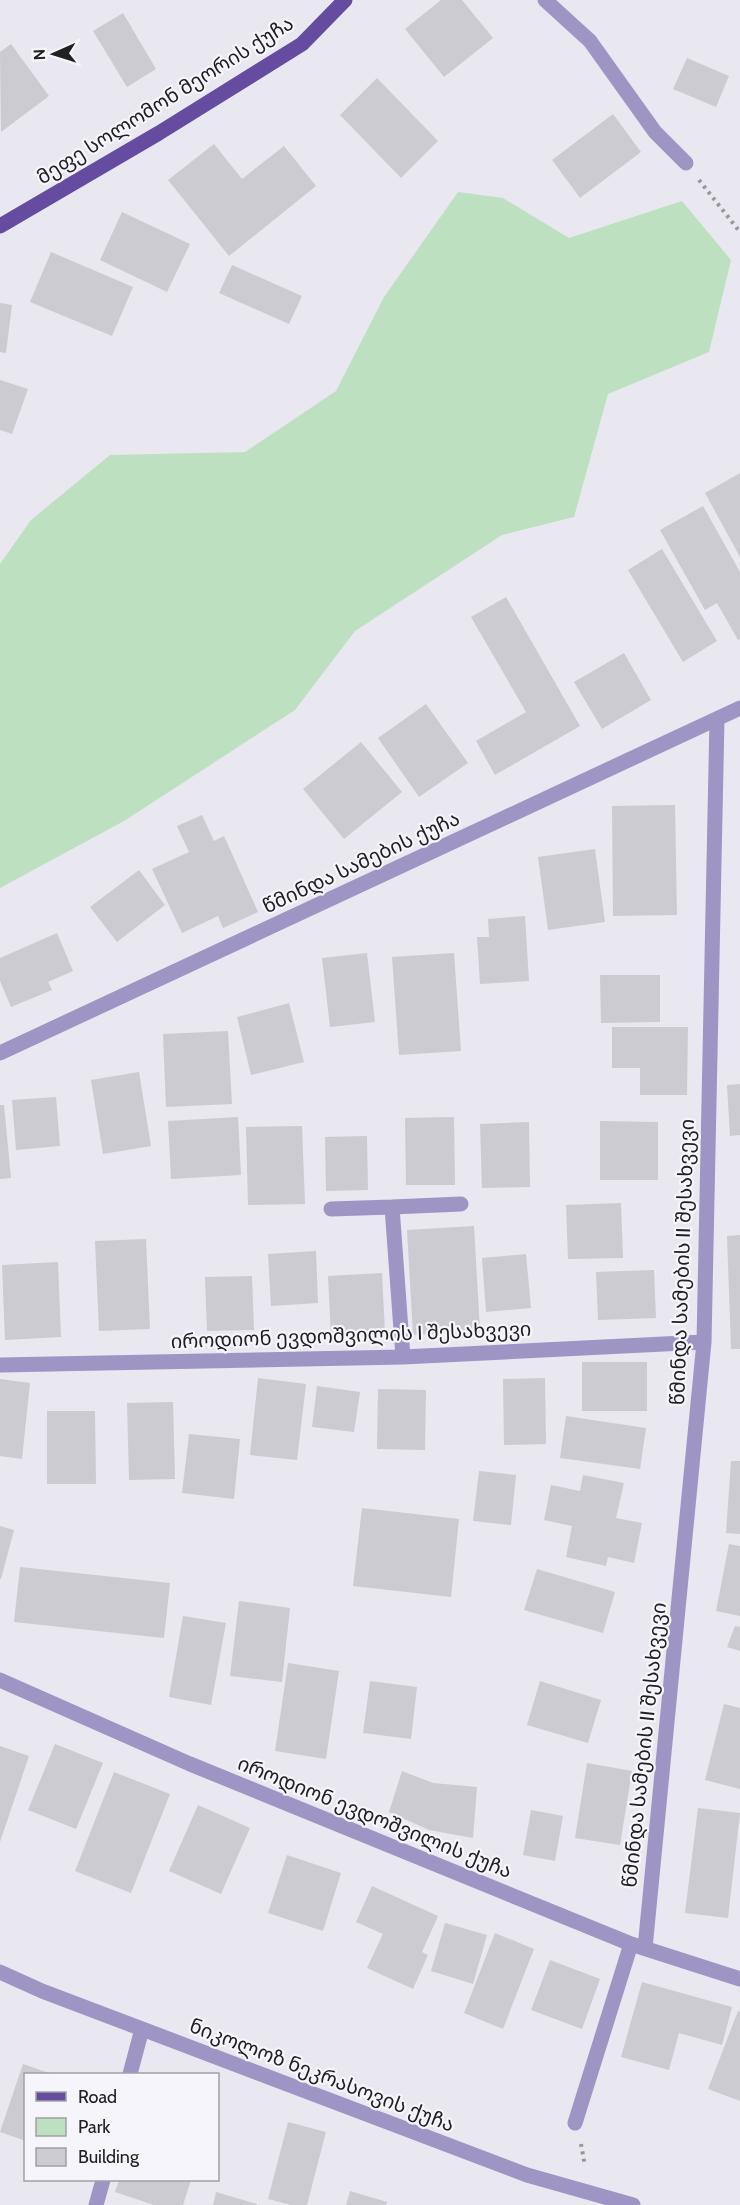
<svg xmlns="http://www.w3.org/2000/svg" width="740" height="2205" viewBox="0 0 740 2205" font-family="Cabin,'Noto Sans Georgian',sans-serif">
  <rect width="100%" height="100%" fill="#e9e7ef"/>
  <!-- green -->
  <path fill="#bde1c0" d="M458,192L503,198L569,238L682,201L731,260L709,352L608,394L574,517L502,535L355,631L295,710L124,821L0,888V564L31,520L110,455L245,452L336,391L384,297Z"/>
  <!-- building -->
  <path fill="#cccbd2" d="M441,0H462L493,38L444,77L405,29Z
    M123,13L156,69L127,87L93,31Z
    M11,44L49,96L1,132L0,52Z
    M687,58L729,76L716,107L673,89Z
    M377,78L438,141L401,178L340,115Z
    M613,114L641,152L580,198L552,160Z
    M214,144L242,179L284,146L316,186L229,256L168,180Z
    M122,212L190,244L167,292L100,260Z
    M51,252L133,287L112,336L30,302Z
    M232,265L302,296L289,324L219,293Z
    M0,303L12,305L6,353L0,352Z
    M0,380L28,389L12,434L0,430Z
    M740,473V557L705,493Z
    M703,506L740,572V639L738,640L717,603L705,610L660,530Z
    M662,549L717,641L683,662L628,570Z
    M506,597L580,726L495,775L476,741L526,712L471,617Z
    M624,653L651,700L602,729L574,682Z
    M426,704L468,763L419,797L378,738Z
    M361,742L402,792L344,839L303,789Z
    M675,805L677,915L613,916L612,806Z
    M202,815L214,841L224,836L258,912L223,928L218,916L182,933L152,869L189,852L177,826Z
    M595,849L605,922L548,930L538,857Z
    M139,870L165,905L117,942L90,907Z
    M525,916L529,981L480,984L477,937H489L488,919Z
    M57,933L73,971L48,982L52,990L11,1007L0,981V958Z
    M367,953L375,1022L330,1027L322,958Z
    M454,953L461,1051L399,1055L392,957Z
    M600,975H660V1022L601,1023Z
    M289,1003L304,1062L251,1075L237,1017Z
    M612,1027H688L687,1095H640V1068H612Z
    M228,1031L232,1104L166,1107L163,1034Z
    M139,1072L151,1146L103,1154L91,1080Z
    M740,1084V1135L730,1136L727,1085Z
    M56,1097L60,1146L16,1150L12,1100Z
    M0,1105H4L11,1178L0,1179Z
    M238,1117L241,1175L171,1179L168,1121Z
    M454,1117L455,1185H406L405,1118Z
    M600,1121L658,1122V1180H600Z
    M529,1122L530,1187L482,1188L480,1124Z
    M302,1126L305,1204L248,1205L246,1127Z
    M367,1136L368,1190L326,1191L325,1137Z
    M621,1203L623,1258L568,1259L566,1205Z
    M474,1226L480,1331L413,1335L407,1230Z
    M740,1235V1349H731L727,1236Z
    M146,1239L150,1329L99,1331L95,1241Z
    M316,1251L318,1303L271,1306L268,1254Z
    M526,1254L531,1308L486,1312L482,1258Z
    M58,1262L61,1337L5,1340L2,1265Z
    M654,1270L656,1318L598,1320L596,1272Z
    M382,1273L385,1332L331,1335L328,1276Z
    M252,1276L254,1330L207,1331L205,1277Z
    M582,1362H647V1411H582Z
    M258,1378L306,1384L297,1460L250,1455Z
    M545,1378L546,1444L504,1445L503,1379Z
    M0,1379L30,1383L22,1459L0,1456Z
    M317,1386L360,1392L354,1432L312,1427Z
    M378,1389L426,1390L425,1450L377,1449Z
    M173,1402L175,1479L129,1480L127,1403Z
    M47,1411H95L96,1484H47Z
    M566,1416L646,1428L640,1469L560,1458Z
    M189,1434L240,1439L234,1499L182,1493Z
    M731,1461H740V1534L726,1533Z
    M479,1471L516,1475L511,1525L473,1521Z
    M583,1475L624,1483L616,1518L642,1523L634,1563L608,1557L606,1566L566,1557L572,1526L544,1520L551,1485L580,1491Z
    M362,1508L459,1519L451,1597L353,1586Z
    M0,1526L14,1530L1,1579H0Z
    M729,1544L740,1546V1616L716,1611Z
    M20,1567L170,1583L164,1638L14,1622Z
    M537,1569L615,1592L603,1633L524,1610Z
    M239,1601L290,1608L282,1682L230,1676Z
    M183,1616L226,1623L211,1705L169,1697Z
    M735,1626L740,1627V1651L727,1647Z
    M288,1663L339,1671L326,1759L275,1751Z
    M370,1681L417,1687L411,1739L363,1733Z
    M540,1681L601,1700L588,1743L527,1725Z
    M724,1704L740,1708V1789L705,1780Z
    M55,1744L103,1763L76,1829L28,1810Z
    M0,1746L29,1756L0,1842Z
    M587,1763L632,1771L620,1845L575,1838Z
    M402,1771L433,1783L477,1787L473,1838L429,1830L389,1812Z
    M114,1772L170,1794L131,1893L75,1871Z
    M198,1805L250,1828L221,1894L169,1871Z
    M698,1808L740,1813L728,1918L685,1913Z
    M531,1810L563,1816L555,1861L523,1855Z
    M287,1855L341,1873L323,1931L268,1913Z
    M372,1886L438,1916L422,1952L428,1955L413,1989L367,1968L383,1934L356,1922Z
    M445,1923L487,1935L473,1984L431,1971Z
    M495,1933L534,1949L503,2029L464,2013Z
    M550,1960L600,1979L582,2029L531,2010Z
    M642,1982L732,2007L722,2045L679,2033L669,2070L621,2057Z
    M738,2011L740,2012V2101L708,2089Z
    M23,2064L52,2074H26V2141L0,2132Z
    M288,2122L326,2132L307,2205H291L268,2199Z
    M119,2180H191L183,2205H154L115,2192Z
    M350,2191L387,2202L386,2205H346Z
    M216,2192L257,2204V2205H213Z"/>
  <g fill="none" stroke-linecap="round" stroke-linejoin="round">
    <!-- path -->
    <path stroke="#99979d" stroke-width="4" stroke-dasharray="3 4.5" stroke-linecap="butt" d="M699,180L740,232
      M581,2144L585,2166"/>
    <!-- minor -->
    <path stroke="#9f95c4" stroke-width="15" d="M545,0L590,41L655,132L686,163
      M0,1053L740,708
      M392,1207L461,1204
      M331,1209L392,1207L403,1357
      M0,1365L403,1357L704,1342
      M0,1680L190,1764L631,1944L740,1979
      M645,1948L704,1342L717,719
      M0,1972L42,1991L527,2175L633,2205
      M130,2074L142,2029
      M575,2123L631,1944
      M96,2205L103,2180"/>
    <!-- major -->
    <path stroke="#654ca1" stroke-width="15" d="M0,226L159,133L302,44L345,0"/>
  </g>
  <g text-anchor="middle" stroke-width="4.5" stroke-linejoin="round" paint-order="stroke">
    <!-- street labels -->
    <g font-size="20" fill="#212023" stroke="#f6f5fc">
      <text transform="translate(165 100) rotate(-32)" y="7">მეფე სოლომონ მეორის ქუჩა</text>
      <text transform="translate(361 862) rotate(-25)" y="7">წმინდა სამების ქუჩა</text>
      <text transform="translate(682 1262) rotate(-88)" y="7">წმინდა სამების II შესახვევი</text>
      <text transform="translate(351 1335) rotate(-2)" y="7">იროდიონ ევდოშვილის I შესახვევი</text>
      <text transform="translate(644 1745) rotate(-84)" y="7">წმინდა სამების II შესახვევი</text>
      <text transform="translate(375 1817) rotate(22)" y="7">იროდიონ ევდოშვილის ქუჩა</text>
      <text transform="translate(322 2075) rotate(21)" y="7">ნიკოლოზ ნეკრასოვის ქუჩა</text>
    </g>
  </g>
  <!-- legend -->
  <rect x="24" y="2073" width="195" height="108" fill="#f6f5fc" stroke="#a1a0a5" stroke-width="1.5"/>
  <rect x="36" y="2092" width="30" height="9" fill="#654ca1" stroke="#a1a0a5" stroke-width="1.5"/>
  <text x="78" y="2103" font-size="18" fill="#212023">Road</text>
  <rect x="36" y="2118" width="30" height="18" fill="#bde1c0" stroke="#a1a0a5" stroke-width="1.5"/>
  <text x="78" y="2133" font-size="18" fill="#212023">Park</text>
  <rect x="36" y="2148" width="30" height="18" fill="#cccbd2" stroke="#a1a0a5" stroke-width="1.5"/>
  <text x="78" y="2163" font-size="18" fill="#212023">Building</text>
  <!-- north arrow -->
  <g transform="translate(54 54) rotate(267)" stroke="#f6f5fc" stroke-width="4.5" paint-order="stroke">
  <path d="M0-4.5L10 22L0 15L-10 22Z" fill="#212023"/>
  <text y="-9" font-size="16" font-weight="bold" text-anchor="middle" fill="#212023">N</text>
  </g>
</svg>
